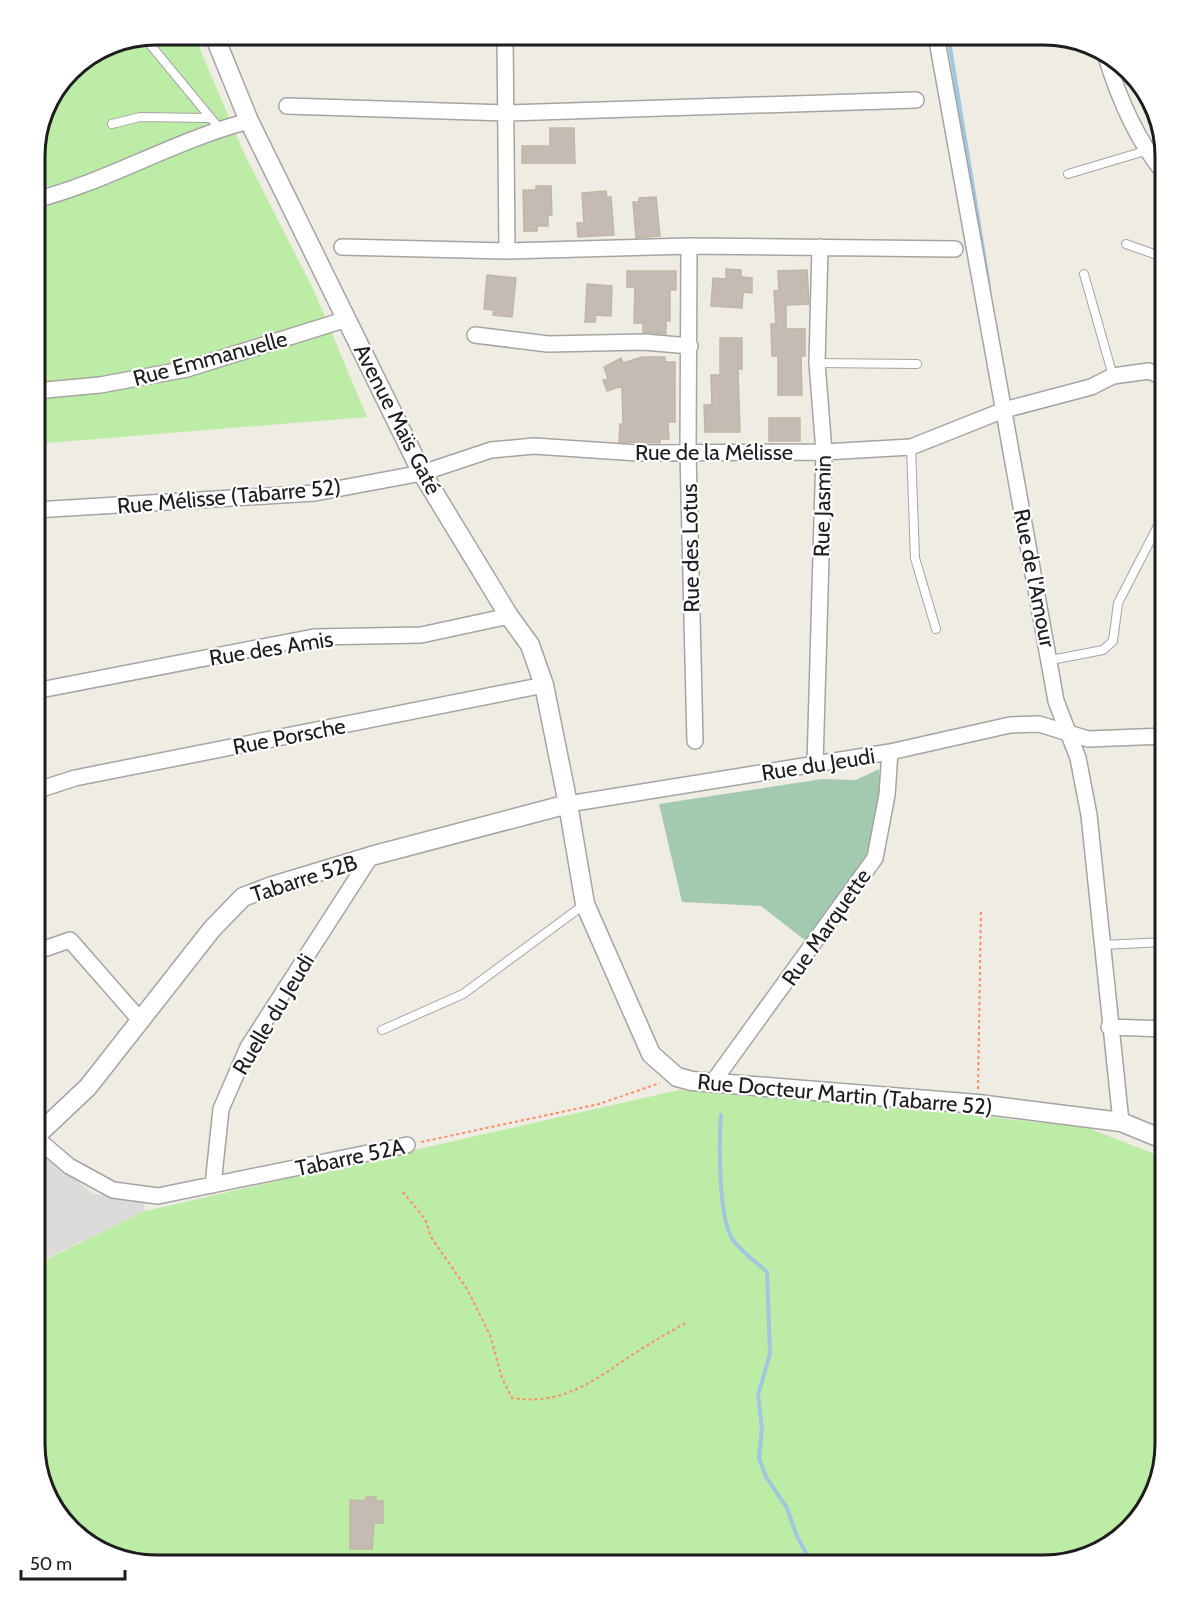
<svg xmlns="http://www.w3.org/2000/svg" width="1200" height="1600" viewBox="0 0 1200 1600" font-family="Cabin,sans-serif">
  <rect width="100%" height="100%" fill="#efede3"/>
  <!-- residential -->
  <path fill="#dcdbda" d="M35,1158L52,1160L93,1194L143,1198L145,1211L35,1264Z"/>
  <!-- grass -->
  <path fill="#bdeca6" d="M156,35H194L244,153L315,293L367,417L35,444V148L47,102L76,65L110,44Z
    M679,1090L848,1101L1088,1128L1165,1158V1444L1149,1504L1111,1545L1044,1565H156L96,1549L55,1511L35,1444V1265L145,1211Z"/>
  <!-- cemetery -->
  <path fill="#a3c9af" d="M879,769L882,798L866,862L806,941L761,906L682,902L659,804L822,779L856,780Z"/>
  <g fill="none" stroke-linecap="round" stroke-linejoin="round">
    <!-- stream -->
    <path stroke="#a1c7df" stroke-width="4" d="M948,35L989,286
      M721,1115C719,1142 718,1218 733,1240C742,1252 756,1262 767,1272L770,1354L758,1395L762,1428L759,1458L766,1477L787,1508L796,1534L812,1565"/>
  </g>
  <!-- building -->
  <path fill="#c4bcb2" stroke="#c1b6a5" stroke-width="1.5" d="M550,128H574L575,163H522V146H550Z
    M536,186H551L552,215H548V226H537V231H524L523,190H536Z
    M606,191L607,197H611L614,235L578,237L577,223H584L582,193Z
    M656,197L660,236L636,238L633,202H639V198Z
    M726,269L741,270V277L752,278V293L743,292L742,308L711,306L713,278L726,279Z
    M807,270L809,304L786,305V329H805V356H801L802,395H778V356H772L771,324H776L774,291L779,290L778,271Z
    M627,271H676V290H670V321H666V334L643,332V323H634L635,287H627Z
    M487,275L516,278L512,317L493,315L494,310L484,309Z
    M587,284L612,286L611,316L596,315L595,322H585Z
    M720,338H742V369H738L740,432H705L704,405H712L711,375H720Z
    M642,357H665V362H675V422H668L669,439H660V443L619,442L620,424H623L622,386L607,391L603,380L608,379L604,367L621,358L623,363Z
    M769,418H800V441H769Z
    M366,1497H376V1501H383V1523H374L372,1549H350V1500L365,1501Z"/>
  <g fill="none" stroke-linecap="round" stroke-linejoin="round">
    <!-- service casing -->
    <g stroke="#a4a4a4" stroke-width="10">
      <path id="service" d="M144,37L219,128
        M112,124L140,117L208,118
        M1068,174L1145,151
        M1126,244L1154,254L1165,250
        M1084,274L1113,376
        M817,363L917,364
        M911,447L915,558L936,629
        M1051,660L1103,650L1113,641L1118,603L1165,512
        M1160,812L1161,941
        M1102,945L1165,942
        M382,1030L463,994L585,904"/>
    </g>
    <!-- minor casing -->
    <g stroke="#a4a4a4" stroke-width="18">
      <path id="minor" d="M505,35L507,251
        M936,35L1056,701L1078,758L1089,815L1121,1122
        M1104,50C1117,94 1135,139 1165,174
        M287,106L506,113L916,100
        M35,200C109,181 175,140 249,121
        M689,246L688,453L695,741
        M342,247L507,251L689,246L955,249
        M475,335L548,344L644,342L690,346
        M35,391L100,385L187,369L347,319
        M35,510L315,493L422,473L491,450L534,446L638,453L824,452L911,447L1004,410L1091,387L1113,376L1149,371L1165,378
        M35,691L314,637L421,635L509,616
        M815,765L824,452L817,363L820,247
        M35,791L75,778L544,685
        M568,804L890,752L1010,725L1039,724L1088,739L1165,736
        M35,952L70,940L140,1020
        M1109,1027L1165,1029
        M713,1082L875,858L887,795L890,752
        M35,1137L69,1166L113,1190L158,1196L407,1145
        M213,1185L221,1109L248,1047L371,856"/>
    </g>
    <!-- tertiary casing -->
    <g stroke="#a4a4a4" stroke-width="21">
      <path id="tertiary" d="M214,35L249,121L422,473L509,616L530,645L544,685L568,804L585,904L651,1054L677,1077L692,1081L978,1104L1121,1122L1165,1140
        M35,1137L88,1087L212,929L243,897L272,886L371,856L568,804"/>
    </g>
    <!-- path -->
    <path stroke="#ff8c64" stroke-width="2" stroke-dasharray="3 3" stroke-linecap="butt" d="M978,1089L981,909
      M421,1142L599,1104L660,1083
      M403,1192L425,1219L431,1237L467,1289L490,1335L502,1378L512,1398C560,1405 588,1385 626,1359C645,1346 665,1335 685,1323"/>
    <!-- service -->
    <use href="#service" stroke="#fff" stroke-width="8"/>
    <!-- minor -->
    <use href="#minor" stroke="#fff" stroke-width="15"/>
    <!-- tertiary -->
    <use href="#tertiary" stroke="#fff" stroke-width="18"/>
  </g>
  <g text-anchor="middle" stroke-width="4.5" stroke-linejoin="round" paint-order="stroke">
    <!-- street labels -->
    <g font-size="22" fill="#1d1d1d" stroke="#fff">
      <text transform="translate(210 358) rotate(-15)" y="8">Rue Emmanuelle</text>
      <text transform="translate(398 419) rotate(63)" y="8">Avenue Maïs Gaté</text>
      <text x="714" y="460">Rue de la Mélisse</text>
      <text transform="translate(229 496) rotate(-5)" y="8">Rue Mélisse (Tabarre 52)</text>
      <text transform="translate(822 506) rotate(-89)" y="8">Rue Jasmin</text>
      <text transform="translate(690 548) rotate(-91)" y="8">Rue des Lotus</text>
      <text transform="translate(1035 578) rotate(79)" y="8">Rue de l'Amour</text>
      <text transform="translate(271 648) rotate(-9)" y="8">Rue des Amis</text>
      <text transform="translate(289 736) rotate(-11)" y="8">Rue Porsche</text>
      <text transform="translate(818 764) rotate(-9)" y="8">Rue du Jeudi</text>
      <text transform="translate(304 878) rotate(-18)" y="8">Tabarre 52B</text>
      <text transform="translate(826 927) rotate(-55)" y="8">Rue Marquette</text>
      <text transform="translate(273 1014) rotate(-59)" y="8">Ruelle du Jeudi</text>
      <text transform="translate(845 1094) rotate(5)" y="8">Rue Docteur Martin (Tabarre 52)</text>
      <text transform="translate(350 1157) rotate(-12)" y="8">Tabarre 52A</text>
    </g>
  </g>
  <!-- crop -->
  <path d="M0 0H1200V1600H0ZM156 45H1044A111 111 0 0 1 1155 156V1444A111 111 0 0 1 1044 1555H156A111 111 0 0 1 45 1444V156A111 111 0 0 1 156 45Z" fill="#fff" fill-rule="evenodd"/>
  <path fill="none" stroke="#1d1d1d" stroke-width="3" d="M156 45H1044A111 111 0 0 1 1155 156V1444A111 111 0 0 1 1044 1555H156A111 111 0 0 1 45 1444V156A111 111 0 0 1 156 45Z"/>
  <!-- scale -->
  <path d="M21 1570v9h104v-9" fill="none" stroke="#1d1d1d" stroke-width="3"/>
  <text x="30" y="1570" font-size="18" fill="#1d1d1d" stroke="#ffffff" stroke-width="4.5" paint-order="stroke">50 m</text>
</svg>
